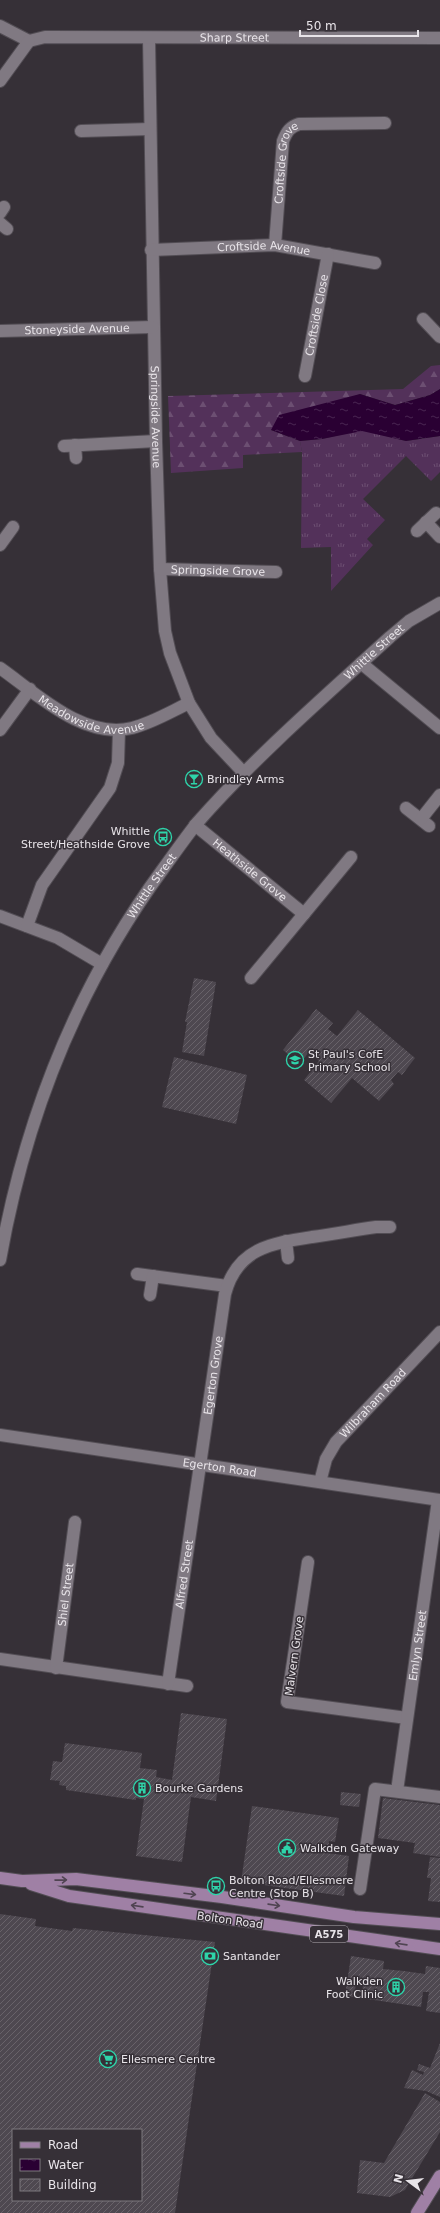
<svg xmlns="http://www.w3.org/2000/svg" width="440" height="2213" viewBox="0 0 440 2213" font-family="'DejaVu Sans',sans-serif">
  <defs>
    <pattern id="grass-tufts" width="24" height="20" patternUnits="userSpaceOnUse"><rect width="24" height="20" fill="#53315a"/><path d="M3 7l-1-3M5 7V3M7 7l1-3M15 17l-1-3M17 17v-4M19 17l1-3" fill="none" stroke="#6c4f72"/></pattern>
    <pattern id="forest-firs" width="22" height="20" patternUnits="userSpaceOnUse"><rect width="22" height="20" fill="#53315a"/><path d="M5 1l3.5 6h-7zM16 11l3.5 6h-7z" fill="#6c4f72"/></pattern>
    <pattern id="water-ripples" width="26" height="14" patternUnits="userSpaceOnUse"><rect width="26" height="14" fill="#2a0033"/><path d="M2 4q2-2 4 0t4 0M15 11q2-2 4 0t4 0" fill="none" stroke="#492551"/></pattern>
    <pattern id="building-hatch" width="6" height="6" patternUnits="userSpaceOnUse"><rect width="6" height="6" fill="#4e4850"/><path d="M-1 1l2-2M0 6l6-6M5 7l2-2" fill="none" stroke="#686269"/></pattern>
  </defs>
  <rect width="100%" height="100%" fill="#363037"/>
  <!-- grass -->
  <path fill="url(#grass-tufts)" d="M362,430L406,441L440,436V472L431,481L406,456L363,499L385,520L367,539L373,545L331,591V547L301,548L302,452L300,441L322,439Z"/>
  <!-- forest -->
  <path fill="url(#forest-firs)" d="M440,365V389L430,395L395,405L360,394L271,430L300,441L302,452L243,455V468L171,473L168,396L403,389L431,366Z"/>
  <!-- water -->
  <path fill="url(#water-ripples)" d="M440,389V436L406,441L362,431L322,439L300,441L271,430L279,415L360,394L395,405L430,395Z"/>
  <!-- building -->
  <path fill="url(#building-hatch)" fill-rule="evenodd" d="M194,978L216,982L204,1056L182,1052L187,1022H185Z
    M316,1009L333,1023L328,1029L337,1036L358,1010L415,1058L402,1075L398,1072L391,1080L394,1084L379,1101L352,1078L331,1103L304,1080L319,1061L309,1052L299,1064L283,1050Z
    M174,1057L247,1075L236,1124L162,1107Z
    M181,1713L227,1719L216,1801L191,1797L182,1862L136,1856L144,1799L136,1798V1800L66,1790V1786L59,1785L60,1781L50,1780L53,1761L62,1762L65,1743L142,1753L140,1768L157,1770L156,1777L172,1780Z
    M341,1792L361,1794L359,1807L340,1805Z
    M383,1798L440,1805V1857L413,1853L415,1843L378,1838Z
    M252,1806L339,1818L335,1842L329,1841L328,1853L349,1856L344,1896L241,1882Z
    M430,1857L440,1858V1902L428,1901L431,1878H427Z
    M0,1914L36,1919L35,1926L72,1931L73,1928L215,1942L175,2213H0ZM13,2130H141V2200H13Z
    M351,1956L384,1961L383,1969L404,1971L425,1974L426,1966L440,1968V2013L426,2011L429,1992H423L421,2007L361,1998L363,1985L356,1984L354,1997L345,1996Z
    M440,2043V2097L426,2091L404,2088L412,2070L423,2075L424,2072L417,2070L419,2064L430,2068Z
    M425,2093L440,2102V2132L405,2190L390,2197L357,2193L360,2160L384,2163Z"/>
  <g fill="none" stroke-linecap="round" stroke-linejoin="round">
    <!-- street casing -->
    <g stroke="#524d54" stroke-width="14">
      <g id="street">
        <path d="M0,26L29,41"/>
        <path id="s1" d="M149,39L156,441L160,569L165,631L170,653L189,703L211,738L243,772"/>
        <path id="s2" d="M29,41L45,37L440,38"/>
        <path d="M0,81L29,41"/>
        <path d="M81,131L150,129"/>
        <path d="M0,213L4,207"/>
        <path d="M0,223L7,229"/>
        <path id="s3" d="M275,245L283,141C287,131 290,127 299,124L385,123"/>
        <path id="s4" d="M151,250L275,245L375,263"/>
        <path d="M423,319L440,337"/>
        <path id="s5" d="M0,331L153,327"/>
        <path id="s6" d="M305,376L328,254"/>
        <path d="M75,445L76,458"/>
        <path d="M64,446L156,441"/>
        <path d="M426,522L440,537"/>
        <path d="M417,531L436,513"/>
        <path d="M0,545L13,527"/>
        <path id="s7" d="M160,569L276,572"/>
        <path d="M361,663L440,728"/>
        <path id="s8" d="M0,668C37,694 84,740 132,728C152,723 170,712 189,703"/>
        <path d="M0,730L30,689"/>
        <path d="M406,808L429,826"/>
        <path d="M421,819L440,795"/>
        <path id="s9" d="M195,825L304,914"/>
        <path d="M0,916L58,938L102,964"/>
        <path d="M27,926L42,885L110,788L118,763L119,730"/>
        <path d="M251,978L351,857"/>
        <path d="M286,1241L288,1258"/>
        <path id="s10" d="M0,1260C25,1118 78,985 163,869C174,854 185,838 197,823C256,756 324,697 390,637L409,621L440,603"/>
        <path d="M137,1274L227,1286"/>
        <path d="M150,1295L153,1276"/>
        <path id="s11" d="M0,1435L440,1500"/>
        <path id="s12" d="M320,1482L326,1459L336,1442L440,1332"/>
        <path d="M308,1562L287,1702L407,1718"/>
        <path d="M0,1659L187,1686"/>
        <path id="s13" d="M56,1668L75,1522"/>
        <path id="s14" d="M168,1684L225,1294C237,1248 272,1243 312,1237C334,1234 355,1230 376,1227H390"/>
        <path id="s15" d="M397,1791L438,1500"/>
        <path d="M360,1889L375,1789L440,1797"/>
      </g>
    </g>
    <!-- primary casing -->
    <g stroke="#524d54" stroke-width="14">
      <path id="primary" d="M0,1878L22,1881L76,1879L222,1897L354,1917L440,1924
        M31,1884L69,1896L440,1949
        M417,2213L440,2176"/>
    </g>
    <!-- street -->
    <use href="#street" stroke="#807982" stroke-width="12"/>
    <!-- primary -->
    <use href="#primary" stroke="#9f80a5" stroke-width="12"/>
  </g>
  <!-- one-way arrows -->
  <defs><path id="oneway-shaft" d="M-6 0H5M1.5-3L5.5 0L1.5 3" fill="none" stroke-width="1.6" stroke-linecap="round" stroke-linejoin="round"/></defs>
  <g stroke="#504452">
    <use href="#oneway-shaft" transform="translate(61 1880) rotate(-1)"/>
    <use href="#oneway-shaft" transform="translate(190 1894) rotate(7)"/>
    <use href="#oneway-shaft" transform="translate(274 1905) rotate(8)"/>
    <use href="#oneway-shaft" transform="translate(137 1906) rotate(-172)"/>
    <use href="#oneway-shaft" transform="translate(401 1944) rotate(-172)"/>
  </g>
  <!-- icons -->
  <defs>
    <g id="bar-ring" transform="scale(0.9)"><circle r="9.5" fill="#363037" stroke="#2ed4aa" stroke-width="1.5"/><path d="M-6-5H6L.8 .8V4.5H3.5V6h-7V4.5H-.8V.8Z" fill="#2ed4aa"/></g>
    <g id="bus-ring" transform="scale(0.9)"><circle r="9.5" fill="#363037" stroke="#2ed4aa" stroke-width="1.5"/><path d="M-5-6H5V4H4V6H2V4H-2V6H-4V4H-5ZM-3.5-4V0h7V-4ZM-3.5 1.2v1.5H-2V1.2ZM2 1.2v1.5H3.5V1.2Z" fill="#2ed4aa"/></g>
    <g id="school-ring" transform="scale(0.9)"><circle r="9.5" fill="#363037" stroke="#2ed4aa" stroke-width="1.5"/><path d="M0-5L7-2L0 1L-7-2ZM-4 1L0 2.5L4 1V4Q0 6-4 4Z" fill="#2ed4aa"/></g>
    <g id="building-ring" transform="scale(0.9)"><circle r="9.5" fill="#363037" stroke="#2ed4aa" stroke-width="1.5"/><path d="M-4-6H4V6H1V3H-1V6H-4ZM-2.5-4.3h1.7v1.8h-1.7ZM.8-4.3h1.7v1.8H.8ZM-2.5-1h1.7V.8h-1.7ZM.8-1h1.7V.8H.8Z" fill="#2ed4aa"/></g>
    <g id="civic-ring" transform="scale(0.9)"><circle r="9.5" fill="#363037" stroke="#2ed4aa" stroke-width="1.5"/><path d="M-.6-6.5H3V-4.5H.6V-3L4-1V1h2V6H-6V1h2V-1L-.6-3ZM-1.2 2.5V6h2.4V2.5Z" fill="#2ed4aa"/></g>
    <g id="bank-ring" transform="scale(0.9)"><circle r="9.5" fill="#363037" stroke="#2ed4aa" stroke-width="1.5"/><path d="M-6-4H6V4H-6ZM0-2.3a2.3 2.3 0 1 0 0 4.6a2.3 2.3 0 1 0 0-4.6Z" fill="#2ed4aa"/></g>
    <g id="supermarket-ring" transform="scale(0.9)"><circle r="9.5" fill="#363037" stroke="#2ed4aa" stroke-width="1.5"/><path d="M-6-5.5h2.5l.6 2H6L4.5 2H-2.5L-4.4-4H-6ZM-1.5 3.2a1.3 1.3 0 1 0 .1 0ZM3 3.2a1.3 1.3 0 1 0 .1 0Z" fill="#2ed4aa"/></g>
  </defs>
  <g fill-rule="evenodd">
    <use href="#bar-ring" x="194" y="779"/>
    <use href="#bus-ring" x="163" y="837"/>
    <use href="#school-ring" x="295" y="1060"/>
    <use href="#building-ring" x="142" y="1788"/>
    <use href="#civic-ring" x="287" y="1848"/>
    <use href="#bus-ring" x="216" y="1886"/>
    <use href="#bank-ring" x="210" y="1956"/>
    <use href="#building-ring" x="396" y="1987"/>
    <use href="#supermarket-ring" x="108" y="2059"/>
  </g>
  <g text-anchor="middle" stroke-width="3" stroke-linejoin="round" paint-order="stroke">
    <!-- shield labels -->
    <rect fill="#363037" stroke="#b3aeb4" stroke-width="1" x="310" y="1926" width="38" height="16" rx="3"/>
    <g font-size="10" font-weight="bold" fill="#e8e4e9">
      <text x="329" y="1938">A575</text>
    </g>
    <!-- street labels -->
    <g font-size="11" fill="#e8e4e9" stroke="#363037">
      <text dy="4" stroke="none"><textPath href="#s2" startOffset="206">Sharp Street</textPath></text>
      <text dy="4" stroke="none"><textPath href="#s3" startOffset="84">Croftside Grove</textPath></text>
      <text dy="4" stroke="none"><textPath href="#s4" startOffset="113">Croftside Avenue</textPath></text>
      <text dy="4" stroke="none"><textPath href="#s6" startOffset="62">Croftside Close</textPath></text>
      <text dy="4" stroke="none"><textPath href="#s5" startOffset="77">Stoneyside Avenue</textPath></text>
      <text dy="4" stroke="none"><textPath href="#s1" startOffset="378">Springside Avenue</textPath></text>
      <text dy="4" stroke="none"><textPath href="#s7" startOffset="58">Springside Grove</textPath></text>
      <text dy="4" stroke="none"><textPath href="#s10" startOffset="731">Whittle Street</textPath></text>
      <text dy="4" stroke="none"><textPath href="#s8" startOffset="106">Meadowside Avenue</textPath></text>
      <text dy="4" stroke="none"><textPath href="#s9" startOffset="71">Heathside Grove</textPath></text>
      <text dy="4" stroke="none"><textPath href="#s10" startOffset="407">Whittle Street</textPath></text>
      <text dy="4" stroke="none"><textPath href="#s14" startOffset="312">Egerton Grove</textPath></text>
      <text dy="4" stroke="none"><textPath href="#s12" startOffset="97">Wilbraham Road</textPath></text>
      <text dy="4" stroke="none"><textPath href="#s11" startOffset="222">Egerton Road</textPath></text>
      <text dy="4" stroke="none"><textPath href="#s14" startOffset="111">Alfred Street</textPath></text>
      <text dy="4" stroke="none"><textPath href="#s13" startOffset="74">Shiel Street</textPath></text>
      <text dy="4" stroke="none"><textPath href="#s15" startOffset="147">Emlyn Street</textPath></text>
      <text transform="translate(294 1656) rotate(-82)" y="4">Malvern Grove</text>
      <text transform="translate(230 1920) rotate(8)" y="4">Bolton Road</text>
    </g>
    <!-- poi labels -->
    <g font-size="11" fill="#e8e4e9" stroke="#363037" text-anchor="start">
      <text x="207" y="783">Brindley Arms</text>
      <text x="150" y="835" text-anchor="end">Whittle<tspan x="150" dy="13">Street/Heathside Grove</tspan></text>
      <text x="308" y="1058">St Paul's CofE<tspan x="308" dy="13">Primary School</tspan></text>
      <text x="155" y="1792">Bourke Gardens</text>
      <text x="300" y="1852">Walkden Gateway</text>
      <text x="229" y="1884">Bolton Road/Ellesmere<tspan x="229" dy="13">Centre (Stop B)</tspan></text>
      <text x="223" y="1960">Santander</text>
      <text x="383" y="1985" text-anchor="end">Walkden<tspan x="383" dy="13">Foot Clinic</tspan></text>
      <text x="121" y="2063">Ellesmere Centre</text>
    </g>
  </g>
  <!-- legend -->
  <rect x="12" y="2129" width="130" height="72" fill="#363037" stroke="#7d787e"/>
  <rect x="20" y="2142" width="20" height="6" fill="#9f80a5" stroke="#7d787e"/>
  <text x="48" y="2149" font-size="12" fill="#e8e4e9">Road</text>
  <rect x="20" y="2159" width="20" height="12" fill="url(#water-ripples)" stroke="#7d787e"/>
  <text x="48" y="2169" font-size="12" fill="#e8e4e9">Water</text>
  <rect x="20" y="2179" width="20" height="12" fill="url(#building-hatch)" stroke="#7d787e"/>
  <text x="48" y="2189" font-size="12" fill="#e8e4e9">Building</text>
  <!-- north arrow -->
  <g transform="translate(408 2181) rotate(285)" stroke="#363037" stroke-width="3" paint-order="stroke">
  <path d="M0-3L7 15L0 10L-7 15Z" fill="#e8e4e9"/>
  <text y="-6" font-size="11" font-weight="bold" text-anchor="middle" fill="#e8e4e9">N</text>
  </g>
  <!-- scale -->
  <path d="M300 30v6h118v-6" fill="none" stroke="#e8e4e9" stroke-width="2"/>
  <text x="306" y="30" font-size="12" fill="#e8e4e9" stroke="#363037" stroke-width="3" paint-order="stroke">50 m</text>
</svg>
